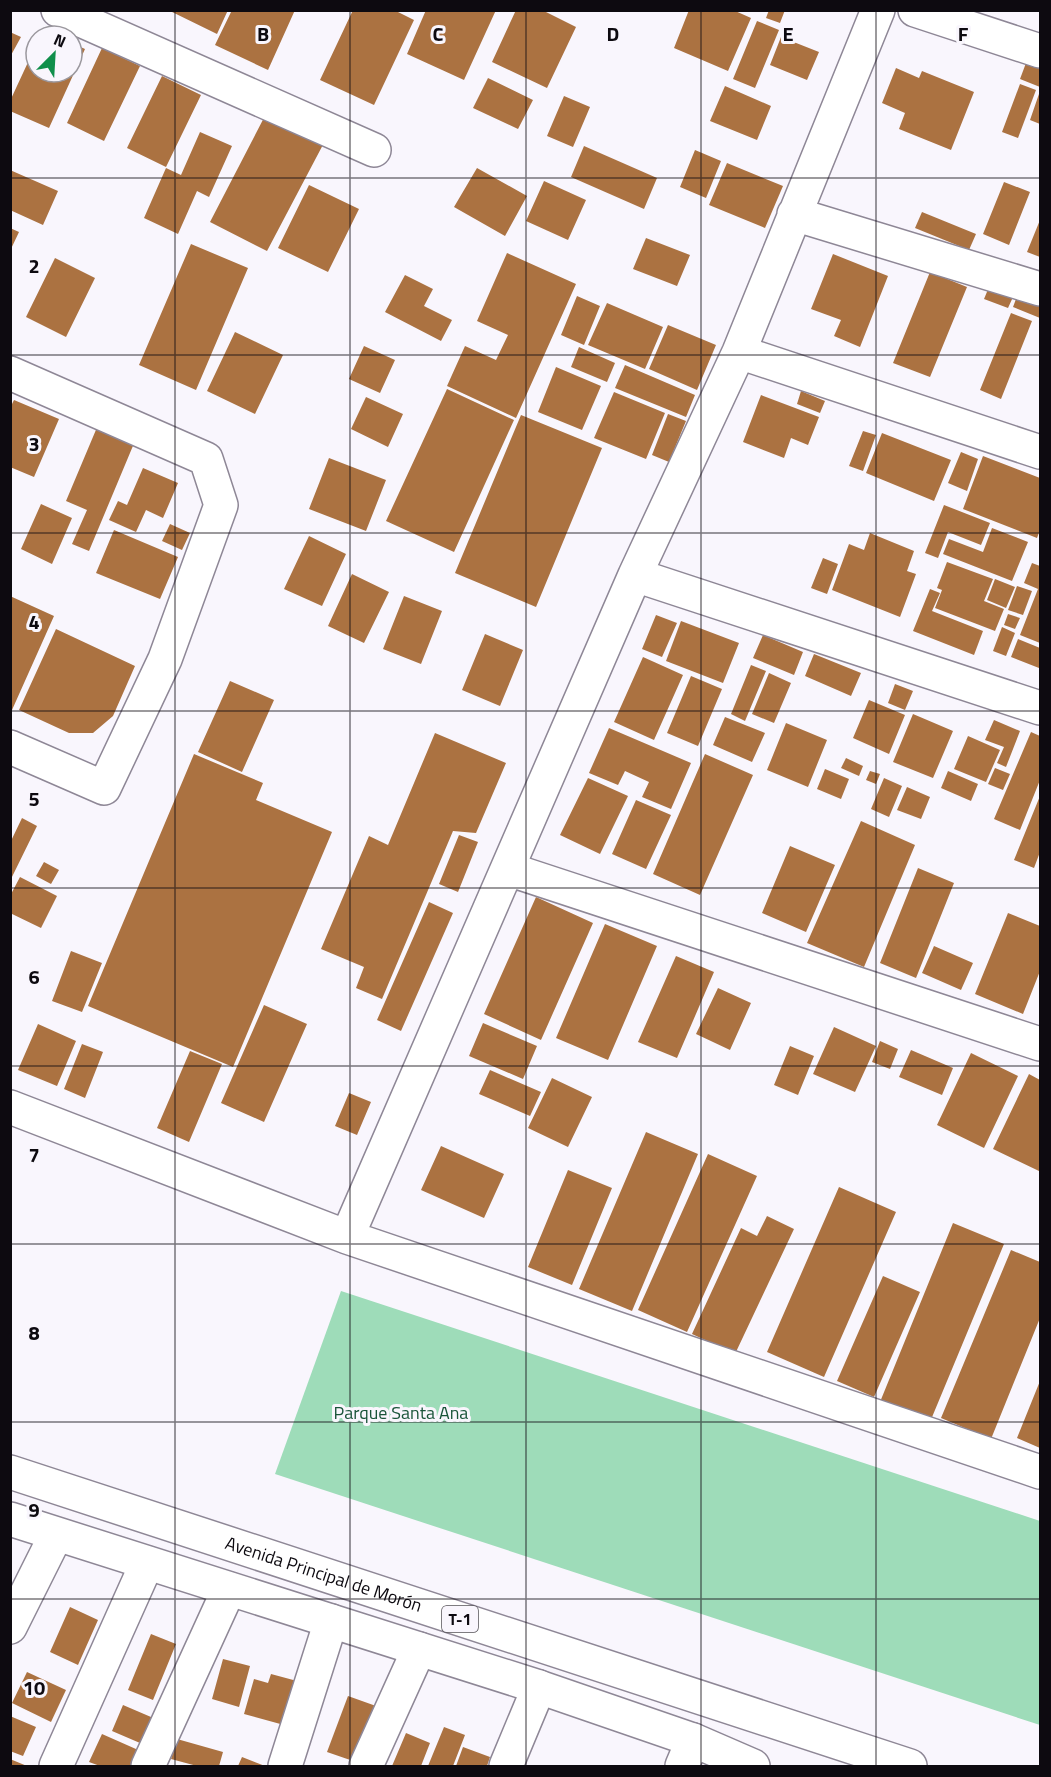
<svg xmlns="http://www.w3.org/2000/svg" width="1051" height="1777" viewBox="0 0 1051 1777" font-family="'Titillium Web',sans-serif">
  <rect width="100%" height="100%" fill="#f9f6fd"/>
  <!-- green -->
  <path fill="#9edcb9" d="M341,1291L1040,1521V1725L275,1474Z"/>
  <!-- building -->
  <path fill="#ab7241" d="M168,10H228L217,34Z
    M232,10H295L268,70L215,45Z
    M353,10H394L414,20L374,105L320,80Z
    M426,10H496L464,80L407,54Z
    M516,10H542L576,27L547,88L492,62Z
    M689,10H733L751,18L728,71L674,48Z
    M769,10H785L780,23L766,18Z
    M757,21L779,30L755,88L733,79Z
    M43,29L58,36H40Z
    M10,32L21,37L10,57Z
    M781,37L819,52L807,80L770,65Z
    M72,43L85,49L49,128L10,111V101L36,45V72H72Z
    M102,48L140,66L104,141L67,123Z
    M1026,63L1040,69V87L1020,79Z
    M896,68L919,78L922,71L974,92L951,150L899,129L905,113L882,103Z
    M162,76L201,95L166,167L127,148Z
    M488,78L533,100L518,129L473,108Z
    M1020,84L1036,90L1018,138L1002,132Z
    M725,86L771,106L757,140L710,121Z
    M1040,91V124L1030,120Z
    M564,96L590,107L573,147L547,136Z
    M268,110L326,139L267,251L210,222Z
    M200,132L232,146L209,197L197,191L178,234L144,218L166,168L181,175Z
    M584,146L657,178L644,209L571,177Z
    M695,150L721,161L706,198L680,187Z
    M727,163L783,186L765,228L709,205Z
    M477,168L527,196L505,236L454,207Z
    M10,170L58,191L43,225L10,210Z
    M544,181L586,200L568,240L526,221Z
    M1004,182L1030,192L1009,245L983,234Z
    M309,185L359,209L328,272L278,248Z
    M922,212L976,234L969,250L915,228Z
    M1040,220V257L1027,252Z
    M10,228L19,232L10,251Z
    M646,238L690,255L677,286L633,269Z
    M191,244L248,268L196,390L139,365Z
    M507,253L576,284L516,418L447,386L465,346L496,360L508,335L477,321Z
    M833,254L888,276L860,347L834,336L841,320L811,309Z
    M55,258L95,278L66,337L26,317Z
    M930,272L967,287L930,377L893,363Z
    M405,275L433,289L424,306L452,320L441,341L385,312Z
    M989,287L1013,297L1008,308L984,299Z
    M1019,291L1040,300V318L1013,307Z
    M577,296L600,306L584,345L561,335Z
    M607,303L663,327L645,369L588,345Z
    M1011,313L1032,321L1001,399L980,390Z
    M668,325L716,345L697,390L649,369Z
    M235,332L283,355L255,414L207,391Z
    M364,346L395,360L380,393L349,379Z
    M579,347L615,363L607,382L571,367Z
    M625,365L695,395L686,417L615,388Z
    M556,367L601,386L582,430L538,412Z
    M447,389L514,420L454,552L386,521Z
    M801,391L825,401L820,413L797,404Z
    M614,392L665,413L646,459L594,438Z
    M761,395L819,417L808,445L791,438L784,458L743,442Z
    M366,397L403,414L388,447L351,429Z
    M14,400L59,419L34,477L10,467V408Z
    M668,414L686,421L669,462L652,455Z
    M521,415L602,448L536,607L455,573Z
    M98,425L135,441L89,551L72,544L87,510L66,501Z
    M863,431L876,435L863,471L849,466Z
    M882,433L951,460L934,501L866,473Z
    M961,452L978,459L967,491L948,483Z
    M983,456L1040,478V530L1037,538L963,509Z
    M329,458L386,480L366,531L309,509Z
    M143,468L178,483L163,518L146,510L136,532L109,520L118,501L127,505Z
    M41,504L72,518L52,564L21,549Z
    M944,505L990,523L981,545L948,532L938,558L925,553Z
    M170,524L190,533L182,550L162,541Z
    M992,528L1028,542L1012,581L943,554L949,539L983,552Z
    M114,530L178,557L160,599L96,573Z
    M870,533L914,551L907,571L916,574L900,617L832,590L849,544L864,550Z
    M309,536L346,554L322,606L284,589Z
    M823,558L838,564L827,594L811,588Z
    M947,562L993,579L984,601L1004,609L995,631L935,608L942,590L937,588Z
    M1032,563L1040,566V643L1020,635L1038,589L1024,583Z
    M352,574L389,592L364,643L328,626Z
    M995,579L1015,587L1006,608L987,600Z
    M1017,586L1032,591L1023,615L1008,610Z
    M930,589L940,593L932,611L983,631L974,655L913,631Z
    M10,596L54,616L12,710H10Z
    M404,596L442,611L421,664L383,649Z
    M1008,614L1020,618L1015,629L1004,625Z
    M656,615L677,623L662,657L642,649Z
    M681,621L739,643L723,683L666,661Z
    M1002,627L1015,633L1006,656L993,651Z
    M56,629L135,666L113,716L93,733H69L19,710Z
    M485,634L523,650L500,706L462,690Z
    M763,635L803,652L794,675L753,658Z
    M1018,639L1040,648L1039,668L1011,657Z
    M814,654L861,673L851,696L805,676Z
    M643,657L683,675L654,740L614,722Z
    M751,665L766,671L745,721L731,714Z
    M769,673L791,683L774,723L752,714Z
    M691,676L722,689L698,746L667,733Z
    M230,681L274,700L242,772L198,752Z
    M895,684L913,691L905,710L888,703Z
    M869,700L905,715L889,754L853,738Z
    M913,714L953,731L933,778L893,762Z
    M725,717L765,733L752,762L713,745Z
    M994,720L1020,731L1006,767L997,763L1004,747L985,740Z
    M786,723L827,740L808,787L767,770Z
    M609,728L691,763L671,809L642,797L649,782L625,771L618,785L589,773Z
    M1031,732L1040,736V780L1020,830L994,819Z
    M435,733L506,763L476,833L453,831L382,999L356,988L364,967L321,949L369,836L388,845Z
    M968,736L1000,750L986,782L954,769Z
    M194,754L263,783L256,800L332,832L233,1067L88,1006Z
    M705,754L753,775L700,895L653,874Z
    M846,758L863,766L859,776L841,768Z
    M995,768L1010,774L1003,790L988,784Z
    M825,769L849,779L841,799L817,789Z
    M870,771L880,774L876,784L866,780Z
    M948,771L978,784L971,801L941,788Z
    M588,778L628,796L600,854L560,835Z
    M884,778L902,786L889,817L871,809Z
    M907,787L930,797L921,819L897,810Z
    M1040,796V852L1034,868L1014,860Z
    M636,800L671,815L646,869L612,854Z
    M22,818L37,826L10,881V843Z
    M861,821L915,845L864,967L807,943Z
    M459,835L478,842L458,892L439,884Z
    M790,846L835,865L806,932L762,913Z
    M44,862L59,870L51,884L36,876Z
    M918,868L954,883L916,978L880,963Z
    M20,877L57,896L41,928L10,913V896Z
    M536,897L593,923L541,1040L484,1014Z
    M429,902L453,913L401,1031L377,1020Z
    M1008,913L1040,926V971L1023,1014L975,994Z
    M605,924L657,946L608,1060L556,1038Z
    M934,946L973,963L961,990L922,973Z
    M71,951L102,963L82,1012L52,1001Z
    M676,956L714,972L677,1058L638,1042Z
    M718,988L751,1003L730,1050L696,1034Z
    M264,1005L307,1024L264,1122L221,1103Z
    M483,1023L537,1046L523,1079L469,1056Z
    M38,1024L76,1041L57,1086L18,1070Z
    M834,1027L876,1046L855,1092L813,1074Z
    M880,1041L898,1049L890,1069L872,1062Z
    M82,1044L103,1052L85,1098L64,1089Z
    M790,1046L814,1056L798,1095L774,1085Z
    M911,1050L953,1068L942,1095L899,1077Z
    M190,1051L222,1064L189,1142L157,1128Z
    M971,1053L1018,1076L984,1148L937,1125Z
    M490,1070L541,1092L530,1116L479,1094Z
    M1029,1074L1040,1080V1168L1039,1171L993,1149Z
    M552,1078L592,1097L568,1147L528,1128Z
    M349,1093L371,1102L357,1135L335,1126Z
    M646,1132L698,1154L632,1311L579,1289Z
    M441,1146L504,1174L484,1218L421,1190Z
    M708,1154L757,1176L687,1332L638,1310Z
    M568,1170L612,1188L572,1285L528,1267Z
    M839,1187L896,1212L824,1377L767,1352Z
    M767,1216L794,1229L735,1354L692,1334L741,1228L757,1236Z
    M953,1223L1004,1244L930,1422L880,1402Z
    M1011,1250L1040,1262V1318L991,1439L941,1418Z
    M883,1276L920,1292L874,1397L837,1381Z
    M1040,1381V1448L1017,1438Z
    M70,1607L98,1620L78,1665L50,1652Z
    M151,1634L176,1644L153,1700L128,1690Z
    M223,1659L250,1666L239,1707L212,1699Z
    M27,1672L66,1690L51,1722L12,1703Z
    M271,1674L297,1681L284,1725L244,1714L254,1679L268,1683Z
    M348,1696L376,1706L356,1762L327,1752Z
    M123,1705L158,1720L147,1746L112,1731Z
    M10,1716L36,1727L23,1756L10,1751Z
    M444,1727L465,1735L453,1766H428Z
    M406,1733L430,1743L421,1766H392Z
    M102,1734L145,1753L138,1766H100L89,1762Z
    M177,1739L223,1752L219,1766H197L171,1759Z
    M463,1747L490,1757L487,1766H456Z
    M242,1757L265,1766H238Z
    M10,1759L27,1766H10Z"/>
  <g fill="none" stroke-linecap="round" stroke-linejoin="round">
    <!-- minor casing -->
    <g stroke="#8e8796" stroke-width="36">
      <path id="minor" d="M58,10L374,150
        M915,10L1040,51
        M794,214L1040,289
        M739,352L1040,452
        M10,373L206,459L221,505L165,659L104,788L10,747
        M635,575L1040,708
        M508,869L1040,1044
        M10,1107L347,1237L1040,1472
        M347,1237L635,575L739,352L878,10
        M10,1627L56,1535
        M56,1766L147,1563
        M148,1766L229,1589
        M285,1766L331,1621
        M366,1766L419,1649
        M506,1766L539,1687
        M682,1766L693,1740"/>
    </g>
    <!-- major casing -->
    <g stroke="#8e8796" stroke-width="36">
      <g id="major">
        <path id="s1" d="M10,1472L910,1766"/>
        <path d="M10,1519L539,1687L693,1740L753,1766"/>
      </g>
    </g>
    <!-- minor -->
    <use href="#minor" stroke="#fff" stroke-width="33"/>
    <!-- major -->
    <use href="#major" stroke="#fff" stroke-width="33"/>
  </g>
  <!-- grid -->
  <path fill="none" stroke="#0d0a10" stroke-width="1.5" stroke-opacity="0.55" d="M175,10V1766M350,10V1766M526,10V1766M701,10V1766M876,10V1766M10,178H1040M10,355H1040M10,533H1040M10,711H1040M10,888H1040M10,1066H1040M10,1244H1040M10,1422H1040M10,1599H1040"/>
  <g text-anchor="middle" stroke-width="6" stroke-linejoin="round" paint-order="stroke">
    <!-- shield labels -->
    <rect fill="#f9f6fd" stroke="#545157" stroke-width="1.5" x="442" y="1606" width="36" height="26" rx="4.5"/>
    <g font-size="16" font-weight="bold" fill="#0d0a10">
      <text x="460" y="1625">T-1</text>
    </g>
    <!-- park labels -->
    <g font-size="18" fill="#195439" stroke="#f9f6fd">
      <text x="401" y="1419">Parque Santa Ana</text>
    </g>
    <!-- street labels -->
    <g font-size="18" fill="#0d0a10" stroke="#f9f6fd">
      <text dy="6" stroke="none"><textPath href="#s1" startOffset="330">Avenida Principal de Morón</textPath></text>
    </g>
  </g>
  <g font-size="20" text-anchor="middle" font-weight="bold" fill="#0d0a10" stroke="#f9f6fd" stroke-width="6" stroke-linejoin="round" paint-order="stroke">
    <text x="263" y="41">B</text>
    <text x="438" y="41">C</text>
    <text x="613" y="41">D</text>
    <text x="788" y="41">E</text>
    <text x="963" y="41">F</text>
    <text x="34" y="273">2</text>
    <text x="34" y="451">3</text>
    <text x="34" y="629">4</text>
    <text x="34" y="806">5</text>
    <text x="34" y="984">6</text>
    <text x="34" y="1162">7</text>
    <text x="34" y="1340">8</text>
    <text x="34" y="1517">9</text>
    <text x="34" y="1695">10</text>
  </g>
  <!-- border -->
  <rect width="1051" height="1777" fill="none" stroke="#0d0a10" stroke-width="24"/>
  <!-- north arrow -->
  <g transform="translate(54 54) rotate(24)"><circle r="28" fill="#f9f6fd" stroke="#9b989e" stroke-width="1.5"/>
  <path d="M0-4.5L10 22L0 15L-10 22Z" fill="#108f4b"/>
  <text y="-9" font-size="16" font-weight="bold" text-anchor="middle" fill="#0d0a10">N</text>
  </g>
</svg>
